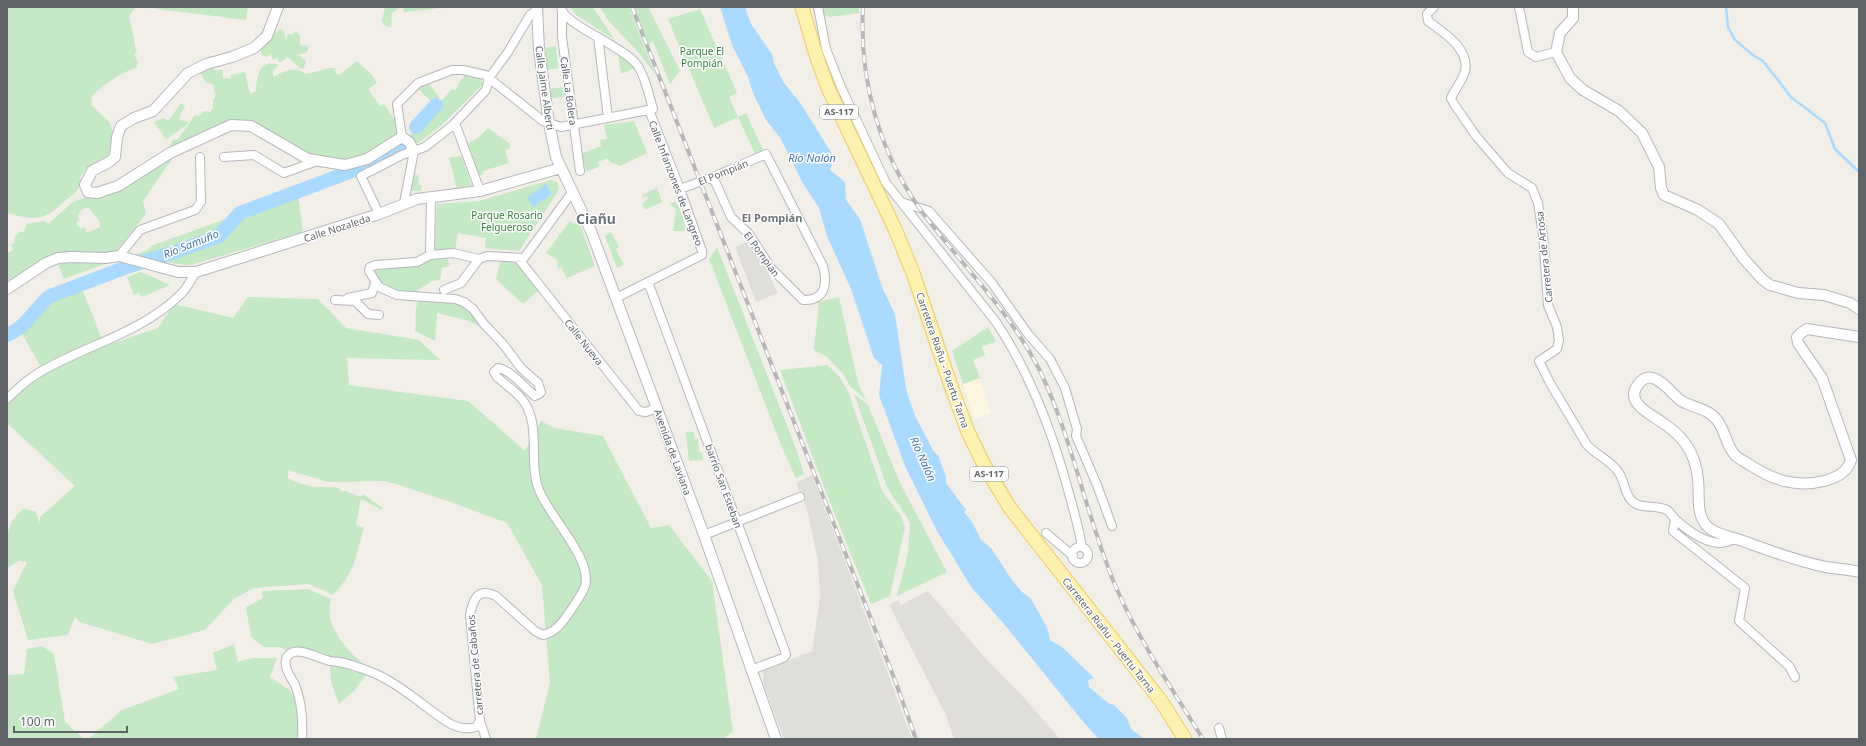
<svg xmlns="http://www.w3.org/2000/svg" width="1866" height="746" viewBox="0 0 1866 746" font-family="'Noto Sans',sans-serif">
  <rect width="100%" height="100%" fill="#f1efe8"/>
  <!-- commercial -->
  <path fill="#fef7e0" d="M980,378L991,413L974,419L963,384Z"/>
  <!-- industrial -->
  <path fill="#e0deda" d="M746,242L763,262L778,293L756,302L735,247Z
    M812,475L888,674L912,739H784L763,683V671L812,651L820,598L818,561L807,509L796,483Z
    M928,591L987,660L1026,700L1060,739H954L945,713L889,605L898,600L901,605Z"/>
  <!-- green -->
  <path fill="#c5e8c5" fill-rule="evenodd" d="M7,7H136L128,18C132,20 134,45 137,52L134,54L138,63L136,68C121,72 102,86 91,97L92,105L111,124L115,143L114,153L108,159C100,159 84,167 81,177C80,180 81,185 79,188C76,193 69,197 65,201C44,222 34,220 7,213Z
    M142,7H248L246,20Z
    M385,7H400L392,13L391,27L385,26L382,21Z
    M403,7H452L404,12Z
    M570,7H593L615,40L576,15Z
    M600,7H629L655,74L639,53L609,21Z
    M634,7H648L680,71L670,84L653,42L649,44Z
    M822,7H859V13L829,17L823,14Z
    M700,9L737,93L729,97L738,117L746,113L763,150L755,154L738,117L714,128L668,19Z
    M280,29L284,31L285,39L288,34H292L296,31L300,36V45L309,46L307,52L298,55L306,61L304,68L301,69L288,57L280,62L278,61V57L275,59H272L271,53L267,57L262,55L260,48Z
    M556,46L558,68L547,70L545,48Z
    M618,52L635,68L621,74Z
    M357,61L373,76L377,83L368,89L380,106L384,104L396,122L398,134L365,155L348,161L307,154L261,125L244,120L214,129L171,149L170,147L173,140L178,139L195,115L198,116L204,111L210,112L213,108V100L216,96L213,84L206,83L199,71L212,66L215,70H223V78L231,79V75L245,72L250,94L256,91C257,76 259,58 279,65L273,70V77C285,71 294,65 306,74L331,68H335L336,74H340Z
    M463,72L479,78L484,83L443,124L418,143H414L410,136L452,89L456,90L459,82L464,77Z
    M429,84L439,97L433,103L416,87Z
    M563,87L564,97L550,98L549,89Z
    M181,103L185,106L179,118L180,120L189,122L184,127L166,139L154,122L164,118L168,121Z
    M634,121L647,153L620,166L610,162L608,158L598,162L600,166L587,172L581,154L601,146L600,140L607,139L604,125Z
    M488,128L510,144V148L505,150L509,163L483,171L484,174L479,176L467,144L478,138Z
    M461,156L472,186L457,188L449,158Z
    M170,157L172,159L143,201L146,214L115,252L109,254H61L11,281L7,279V253L13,250L11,245L15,242L14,238L19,232H23L27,224L45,221L48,224L73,202L81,199L98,195ZM88,207L99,221L100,227L86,233L85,227L81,229L76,223L80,220L78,216L81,210Z
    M410,175H418L419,185L422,186L421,191H410Z
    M551,180L558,183L559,189L557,193L519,251L485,248L486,238L458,233L455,250H435L437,204L479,201Z
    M657,188L662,202L645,210L642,204L649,198L646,196L643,198L642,195Z
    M298,194L303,232L194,264L185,265L160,261L226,239L236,219L244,213Z
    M674,202L678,204L687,231H673L676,209L669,204Z
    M231,217L221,234L152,259L135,255L148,250L151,246Z
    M570,221L574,224L579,222L595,266L567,278L561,267L558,269L557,260L546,253Z
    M611,232L619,247L615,249L624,264L617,268L605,236Z
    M717,247L795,446L804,474L796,478L783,450L709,259Z
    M447,257L450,266L442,268L440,280L432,281L413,293C391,292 385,290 373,272L376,269Z
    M501,260L517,263L539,290L523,304L496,279Z
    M57,262H105V264L64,279Z
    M141,272L170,285L142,297L139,293L134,295L127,277Z
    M82,289L102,339L41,367L21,332L52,301Z
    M248,297L318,299L346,328L419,340L440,360L347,358L349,385L468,401L525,451L541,421L554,428L603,436L651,528L669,525L712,581L733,732L722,739H536L550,683L542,585L507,523L445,500L386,481L328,482L288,470V478C309,489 317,486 339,488L341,491H346L360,497L363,494L384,509H380L361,499L356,525L364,528C355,558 356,571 333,595L309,584L254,588L234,599L205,630L152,644L80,622L75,617L68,635L28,640L13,591L27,562L19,561L7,568C7,544 3,526 23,509L35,511L40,523V517L75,486L7,423V402L34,379L61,364L90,351L158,328L174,304L233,318Z
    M839,297L858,383L866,400L851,387L843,374L827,357L814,350L819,302Z
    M419,299C451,301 463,296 482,327L466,320L437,313L435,341L415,331C417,318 413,312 419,299Z
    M988,327L996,341L982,347L985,355L973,360L980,378L963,384L952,351Z
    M827,365L839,376L848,391L882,491L901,516L905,527L890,596L871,604L827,495L780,370Z
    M854,394L868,405L900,483L947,572L897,596L908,553L910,522L888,489Z
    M686,432H694L695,439H698L699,452H702L703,460L689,461Z
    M308,589L331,599C323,627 347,649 365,666L307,650L295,648L286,650L280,647H264L251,637L246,607L263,598L262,591Z
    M234,644L238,662L252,658H277L270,677C278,683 292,689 296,699C302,710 300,727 300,739H88L122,710L179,689L173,677L217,670L213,653Z
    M42,646L54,654L65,722L84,739H7V675L24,674L27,649Z
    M330,664L366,675L354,691L339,704L331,682Z"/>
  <!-- water -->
  <path fill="#aadaff" d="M720,7H745L751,24L772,54L774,63L784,83L801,104L834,157L830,170L845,182L846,200L860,219L882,287L895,314L906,389L915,416L934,452L938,455L946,477V483L966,510L964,512L971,520L981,540L991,548L1012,580L1022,592L1031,599L1047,627L1050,640L1062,647L1094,678L1088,680L1089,687L1108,703L1114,705L1127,718L1131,729L1144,739H1099L1085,724L1004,624L972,588L937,531L905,466L879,395L882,365L874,358L851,289L827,236L819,208L802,182L781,139L766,120L753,93L748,77L732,45Z
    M546,184L552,194L533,207L527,198Z"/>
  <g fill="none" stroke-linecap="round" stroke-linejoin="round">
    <!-- stream -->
    <path stroke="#aadaff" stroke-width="2.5" d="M1726,7L1728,27L1735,40L1754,56L1763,61L1791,97L1825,123L1835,149L1859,172"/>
    <!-- river -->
    <path stroke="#aadaff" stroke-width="14" d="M416,127L436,105
      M7,335C26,328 35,308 50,296L127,267L169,254L219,236L240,213L363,167L399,146"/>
    <!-- minor casing -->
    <g stroke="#b5b8bc" stroke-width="10">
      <path id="minor" d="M818,7L826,49L841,87L886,183L996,322C1028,370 1049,423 1065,479C1071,501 1078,523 1082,547
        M1434,7L1427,14L1428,21C1442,32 1470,48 1465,71C1463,80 1455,89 1451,98L1454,104L1476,136L1508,173L1532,188L1538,203L1543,235L1548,305L1557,327L1559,340L1557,349L1539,361L1550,383L1587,445C1596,455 1612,461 1619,473C1625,482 1624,493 1632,501C1641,510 1656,504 1667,510C1670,512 1672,516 1675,519C1687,530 1704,543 1721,543C1726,543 1731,540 1736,539
        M1519,7L1528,52L1536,57L1556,52
        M562,11V37L580,171
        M598,37L608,118
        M455,123L480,191
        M402,137L397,104L418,83L452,70H463L485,75L543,121L561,127L653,109C649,95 646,79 638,66C623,45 563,25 561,7
        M224,157L254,155L284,173L317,161
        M680,189L713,177L766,154L823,266C828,284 825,301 803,300L771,268L749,234L731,217L713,177
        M901,202L929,211L992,283L1028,334L1050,359L1065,388L1077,429L1076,436L1097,485L1112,526
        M404,203L414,151
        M379,214L361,176L402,155L425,147L452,126L486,90L489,78L508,52L530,15L537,10
        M430,255L431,197
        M119,256L140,230L195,210L201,202L200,157
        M518,258L639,411L646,412L657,408
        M648,282L785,651L786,655L783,658L751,670
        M444,290L461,283L479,259L487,256L524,258L573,191
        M348,298L372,293L375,283
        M616,298L702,255V251L680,189L649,110
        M335,300L355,301L368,314L379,315
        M7,399C17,389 28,379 40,372C86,345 141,333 180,295C187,289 191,279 196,272
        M1675,519L1673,531L1745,588L1739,621L1789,666L1795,677
        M1046,533L1073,556
        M704,535L800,497
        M1072 555a8 8 0 1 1 16 0a8 8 0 1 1-16 0Z
        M480,721L486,739
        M1219,728L1222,739
        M302,739C303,721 302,702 295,685C291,677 282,666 287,657C295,644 317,658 327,660C330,662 335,661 339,662C350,664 374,672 384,678C407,690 427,709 449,723C458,728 466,730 476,727L480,721L470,615C473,599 478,587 496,596L535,631L543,635C557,632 563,621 571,610C576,602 582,595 585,586C593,559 548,515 539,490C529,465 539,433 528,409C523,396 507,386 497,377L494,372L498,368C513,371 523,387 535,396L539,394L541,392L538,383L521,368L503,344L484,324L473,309L464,302L455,299L397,295L379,287L369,271L370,267L376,265L417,262L430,255L453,253L479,259"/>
    </g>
    <!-- tertiary casing -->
    <g stroke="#b5b8bc" stroke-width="12">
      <path id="tertiary" d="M278,7L267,36L254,48L232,57L206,64L188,73L153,111L134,118L121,126L117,137L115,157L109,162L92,171L85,185L88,192L97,193L118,186L170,153L231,125L251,126L308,159L345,165L367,159L402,137L409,142L414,151
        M537,7L539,50L549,123L556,157L591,231L704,535L776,739
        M1573,7V18L1560,33L1556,52L1570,78L1583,90L1619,111L1642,133L1659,167L1661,188L1664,195L1698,210L1719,224L1744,259L1762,279L1770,285L1798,293L1824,295L1850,303L1859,309
        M7,289L46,263L58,258L72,257L105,258L119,256L178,272H196L379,214L417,199L480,191L561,168
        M1859,337L1807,329L1801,333L1797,337L1798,343L1822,378L1851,460C1847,473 1836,478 1824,481C1796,488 1773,480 1750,465C1746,462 1739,459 1735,455C1726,445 1725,430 1717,420C1708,408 1692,408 1680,400C1669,391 1651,364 1637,386C1625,404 1653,415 1663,423C1672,429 1679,435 1685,443C1693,454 1697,466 1698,480C1700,496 1695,516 1709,528C1718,535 1729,536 1740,540C1768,550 1796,561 1826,567C1837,569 1848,569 1859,572"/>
    </g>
    <!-- primary casing -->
    <g stroke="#f2c960" stroke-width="15">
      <path id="primary" d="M802,7L816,55L828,88L895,229L913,273L951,386L968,432L984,465L1010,508L1161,701L1185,739"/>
    </g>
    <!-- minor -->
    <use href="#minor" stroke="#fff" stroke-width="8"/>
    <!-- tertiary -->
    <use href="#tertiary" stroke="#fff" stroke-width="10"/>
    <!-- primary -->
    <use href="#primary" stroke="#fff2af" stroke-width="13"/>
    <!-- rail casing -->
    <g stroke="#b6b7b8" stroke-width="4">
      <path id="rail" d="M632,7L896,683L916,739
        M863,7C859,82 880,156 925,216C964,267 1011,313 1040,371C1073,440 1086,516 1115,585C1138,639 1172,689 1203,739"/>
    </g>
    <!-- rail -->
    <use href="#rail" stroke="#fff" stroke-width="2.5" stroke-dasharray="8" stroke-linecap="butt"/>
  </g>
  <g text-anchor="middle" stroke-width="3" stroke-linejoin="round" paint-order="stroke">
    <!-- shield labels -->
    <g fill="#fff" stroke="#8f9295" stroke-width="1">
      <rect x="820" y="105" width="38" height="14" rx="3"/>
      <rect x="970" y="467" width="38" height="14" rx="3"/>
    </g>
    <g font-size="9" font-weight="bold" fill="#5f6368">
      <text x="839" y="115">AS-117</text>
      <text x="989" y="477">AS-117</text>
    </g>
    <!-- park labels -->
    <g font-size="10" fill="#348238" stroke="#fff">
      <text x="702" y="55">Parque El<tspan x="702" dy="12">Pompián</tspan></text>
      <text x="507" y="219">Parque Rosario<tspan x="507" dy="12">Felgueroso</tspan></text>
    </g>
    <!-- street labels -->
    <g font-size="10" fill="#5f6368" stroke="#fff">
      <text transform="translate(545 88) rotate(82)" y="4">Calle Jaime Alberti</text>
      <text transform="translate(569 91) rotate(82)" y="4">Calle La Bolera</text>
      <text transform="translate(723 172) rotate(-22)" y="4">El Pompián</text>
      <text transform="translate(676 183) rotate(69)" y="4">Calle Infanzones de Langreo</text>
      <text transform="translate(337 228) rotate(-18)" y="4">Calle Nozaleda</text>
      <text transform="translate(762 254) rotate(54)" y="4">El Pompian</text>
      <text transform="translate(1544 257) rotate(-96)" y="4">Carretera de Artosa</text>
      <text transform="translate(584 342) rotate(52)" y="4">Calle Nueva</text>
      <text transform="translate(943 360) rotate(71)" y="4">Carretera Riañu - Puertu Tarna</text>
      <text transform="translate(673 452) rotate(70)" y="4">Avenida de Laviana</text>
      <text transform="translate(724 486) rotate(70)" y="4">barrio San Esteban</text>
      <text transform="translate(1109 635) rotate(52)" y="4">Carretera Riañu - Puertu Tarna</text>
      <text transform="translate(475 665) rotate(-95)" y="4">carretera de Cabaños</text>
    </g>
    <!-- water labels -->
    <g font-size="11" font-style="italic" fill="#4174aa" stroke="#fff">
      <text x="812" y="162">Río Nalón</text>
      <text transform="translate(191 244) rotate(-22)" y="4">Río Samuño</text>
      <text transform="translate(923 459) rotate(66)" y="4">Río Nalón</text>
    </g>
    <!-- neighbourhood labels -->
    <g font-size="11" font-weight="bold" fill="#70757a" stroke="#fff">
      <text x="772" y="222">El Pompián</text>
    </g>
    <!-- district labels -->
    <g font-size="14" font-weight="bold" fill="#70757a" stroke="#fff">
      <text x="596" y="224">Ciañu</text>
    </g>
  </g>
  <!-- border -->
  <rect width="1866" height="746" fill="none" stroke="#5f6368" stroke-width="16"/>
  <!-- scale -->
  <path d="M14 726v6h113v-6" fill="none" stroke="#5f6368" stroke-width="2"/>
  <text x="20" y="726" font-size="12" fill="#5f6368" stroke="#ffffff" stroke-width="3" paint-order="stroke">100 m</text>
</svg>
